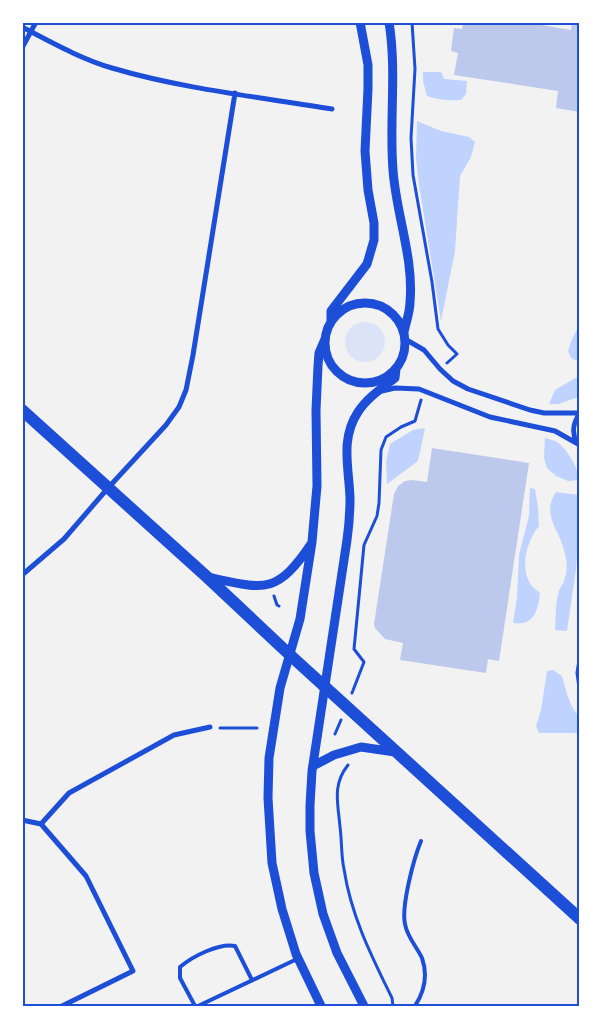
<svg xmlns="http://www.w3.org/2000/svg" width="602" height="1029" viewBox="0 0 602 1029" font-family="'Roboto Serif',serif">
  <rect width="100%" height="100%" fill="#f2f2f2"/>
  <!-- green -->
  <path fill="#dbe4f7" d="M345 342a20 20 0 1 1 40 0a20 20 0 1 1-40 0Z"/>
  <!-- water -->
  <path fill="#bfd3fe" d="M423,72H441L444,79L467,81L466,94L461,100C450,101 438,100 427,96L423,81Z
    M417,121L441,131L469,137L475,142L471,157L460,176L455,251L441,321L419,185L416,158Z
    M579,326V362L571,358L568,351L572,339Z
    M579,376V397L558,404H549L555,390Z
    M425,428L418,461L387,484L386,462L390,444L413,430Z
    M545,438C549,439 554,440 557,442C567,449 578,467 579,480L568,481L556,476L547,468L544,458Z
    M530,488L535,489L538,508L539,526C527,541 519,567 531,585C533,588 537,590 540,593C538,611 534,626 513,623L517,598L519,555L529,516Z
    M556,492L579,495V528L576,569L567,631L555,630C556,618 555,603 559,591C560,587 563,585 564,581C568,571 567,560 564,550C559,529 541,515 556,492Z
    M553,670L562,676C566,689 569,707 579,716V733H539L536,726L541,710L547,671Z"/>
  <!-- building -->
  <path fill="#bdc9ec" d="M463,22H524L571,30L572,22H580V112L556,108L558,91L454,75L458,53L451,51L454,28L462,29Z
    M432,448L529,463L499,661L488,659L486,673L400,660L403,643L385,639L375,628L374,624L394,494L398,486L405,481L413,480L427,482Z"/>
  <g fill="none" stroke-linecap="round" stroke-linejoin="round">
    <!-- path -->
    <path stroke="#1d4ed8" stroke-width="3" d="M412,22L415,69L411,138L413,175L432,282L438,329L448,345L457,354L447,363
      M274,596L277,605L279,606
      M352,693L364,662L354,649L364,545L377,516L379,503L381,450L386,437L401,427L415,421L421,400
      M220,728H257
      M335,734L341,720
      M348,765C332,785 338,803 340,827C342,841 341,856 344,869C351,916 372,957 392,998L393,1006"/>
    <!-- service -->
    <path stroke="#1d4ed8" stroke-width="4" d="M195,1006L180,978V967C193,956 219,943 235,946L252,980
      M198,1006L297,959
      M415,1006C424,992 428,975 422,958C417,947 407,937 405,924C401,906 414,858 421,841"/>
    <!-- minor -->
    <path stroke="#1d4ed8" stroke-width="5" d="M22,27C51,42 81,59 112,68C183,89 259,97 332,109
      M22,48L36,22
      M405,339L424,350L440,369L453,381L468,389L530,410L544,413H579
      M382,391L395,388L419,389L490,417L555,431L578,444
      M577,443C571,432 573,423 580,413
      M22,575L64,539L108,488L166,425L179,407L186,390L193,355L235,93
      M580,660L578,673L580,688
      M22,820L41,824L86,876L133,971L62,1006
      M41,824L69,793L174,735L210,727"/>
    <!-- tertiary -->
    <path stroke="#1d4ed8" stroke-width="9" d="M389,22C397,72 389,121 393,170C396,214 414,258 410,302C410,312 406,322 404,332
      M325 343a40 40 0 1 1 80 0a40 40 0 1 1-80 0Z
      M331,321V311L367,264L374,240V223L368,190L365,151L368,89V65L360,22
      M207,577C264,589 276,596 311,544
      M313,766L334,755L361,747L395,752
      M321,1006L296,954L282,909L272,863L268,798L269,758L280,688L300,619L312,542L317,486L316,410L318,366L319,353L325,339
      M364,1006L337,953L323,914L314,873L310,831V805L312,771L347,540C349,526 350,512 350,498C349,468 340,439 358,412C367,398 382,388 395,378L396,369"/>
    <!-- primary -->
    <path stroke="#1d4ed8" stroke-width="12" d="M22,410L207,577L290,655L580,919"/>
  </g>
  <!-- border -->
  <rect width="602" height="1029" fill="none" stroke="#ffffff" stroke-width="48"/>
  <rect x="24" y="24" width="554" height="981" fill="none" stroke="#1d4ed8" stroke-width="2"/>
</svg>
